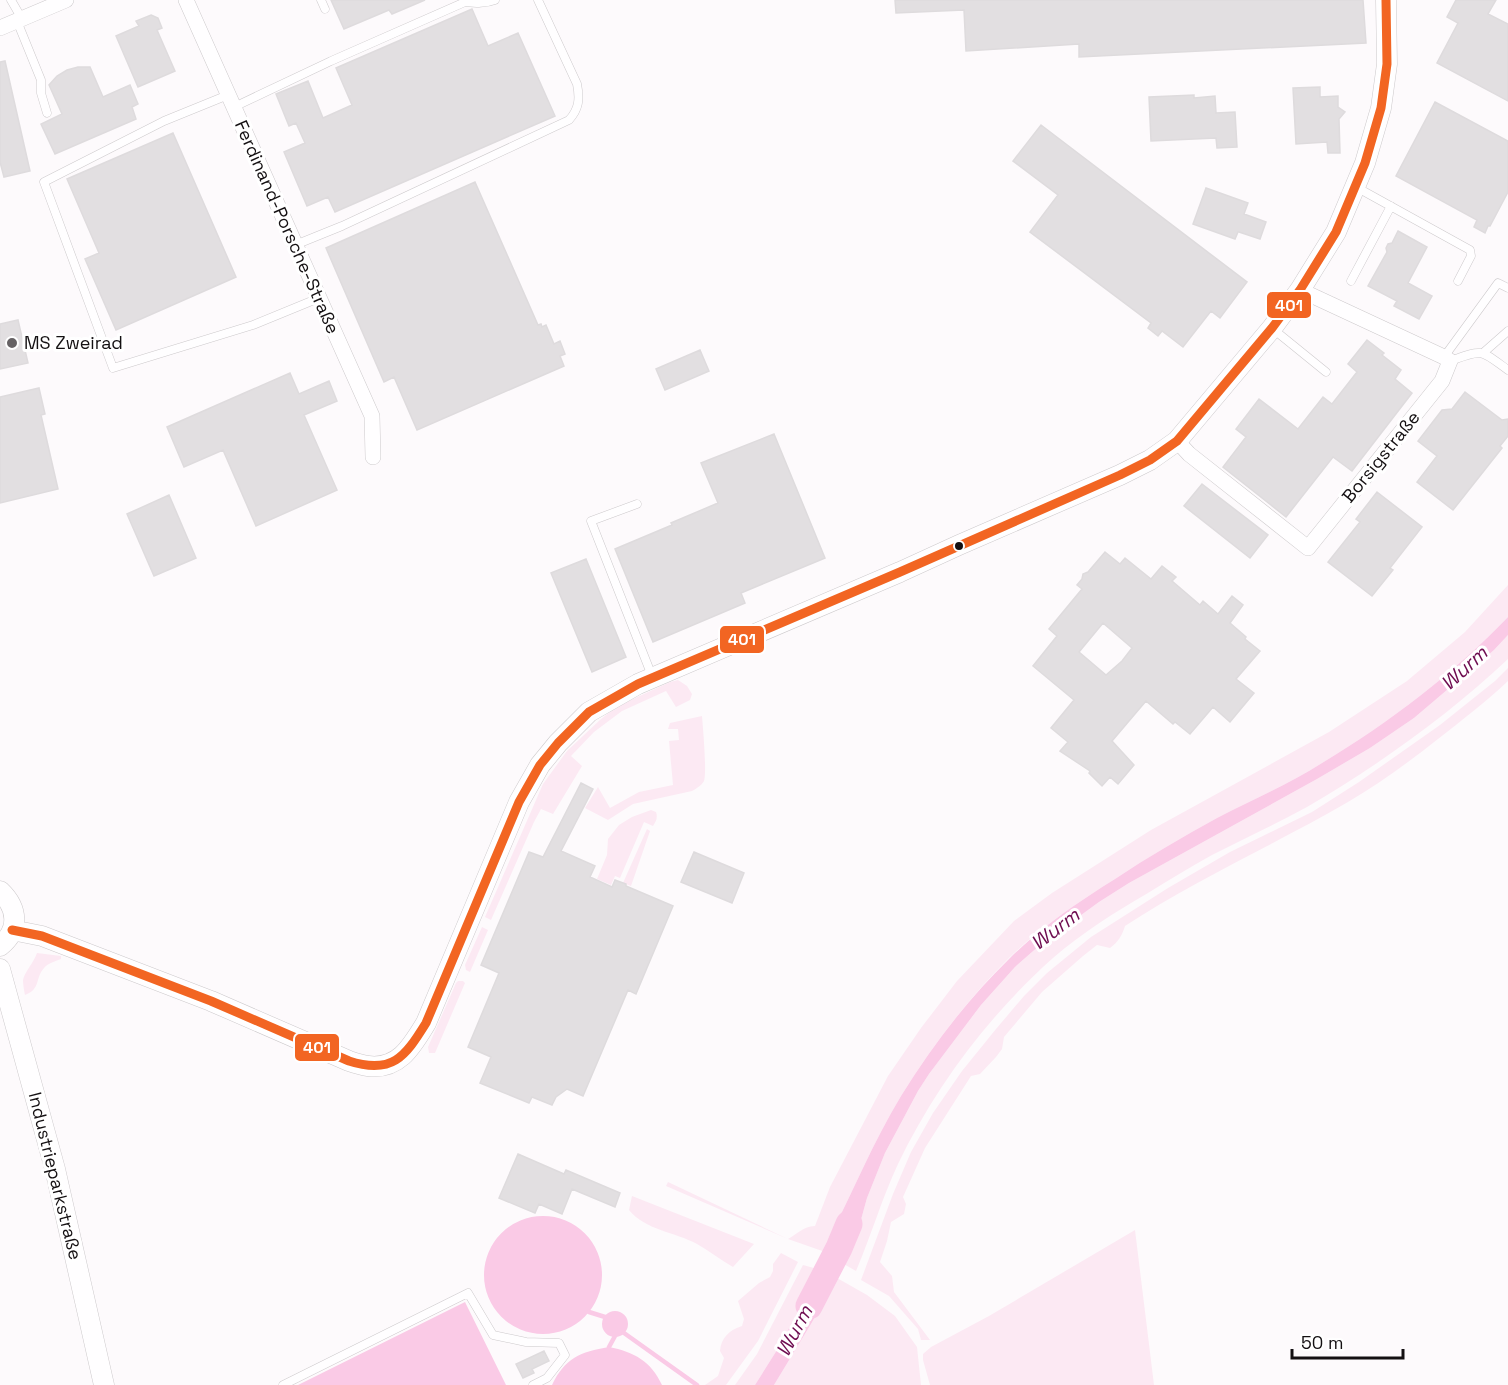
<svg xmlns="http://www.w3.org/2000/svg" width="1508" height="1385" viewBox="0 0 1508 1385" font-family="'Space Grotesk',sans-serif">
  <rect width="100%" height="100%" fill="#fdfafc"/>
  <!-- green -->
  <path fill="#fce9f3" d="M1508,585V617C1453,674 1390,722 1322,763C1289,784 1252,800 1217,818C1182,837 1148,857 1115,879C1078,902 1041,927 1009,958C967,1000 932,1046 901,1096C873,1142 853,1192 828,1240V1253L788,1239L666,1186L668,1182L788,1239C799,1233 802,1227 815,1226L830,1187L888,1076L921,1028L957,981L1014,921L1052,893L1151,830L1329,732L1407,681L1465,632Z
    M1508,635V659C1450,714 1376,767 1307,807C1276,824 1244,839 1212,855C1190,867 1169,880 1148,893C1115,912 1082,933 1053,958C989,1015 935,1087 898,1164C882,1198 871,1236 856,1271L842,1263L859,1227L867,1198L885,1153L918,1091L929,1074L981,1005L1015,967L1040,945L1099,902L1129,883L1317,779L1370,748L1414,718L1494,650Z
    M1508,668V681C1486,702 1462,720 1438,739C1409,762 1380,783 1348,802C1274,845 1196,879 1125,926C1122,936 1118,942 1110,948L1097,945L1083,956L1042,992L1004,1037L1002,1049L996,1057L980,1074L971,1076L925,1148L903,1197L906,1204L904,1214L891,1222L887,1241L880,1262L892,1276L894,1292L930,1340H921L918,1329L889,1296L861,1280L893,1194L911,1152L933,1113L962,1071L996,1029L1024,996L1047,973L1091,937L1168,888L1230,852L1312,812L1359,782L1440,725L1495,681Z
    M678,680L687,686L692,694L690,700L676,707L666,691L622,711L594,732L571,756L582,766L553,814L541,809L534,822L491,920L485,917L543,784L567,751L601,719L615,708L633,699L670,682Z
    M702,716C703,728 707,772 704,781C701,786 697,788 692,791L633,804L608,820L585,808L598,787L610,808L639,792L673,785L669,741L679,740L678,729H668L670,723Z
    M651,810L656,812C658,818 656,821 653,826L644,822L620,878L615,876L611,885L597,879L607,855L608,839L619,825L632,817Z
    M647,829L650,831L631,886L623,883Z
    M482,927L488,930L470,972L466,970L465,965Z
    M37,953L61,956V959C56,961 48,963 44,968C35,978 41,989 25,995C24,991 23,984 23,980C24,973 34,962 37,953Z
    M458,981H463L465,983L435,1053H429L428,1047L456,983Z
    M632,1196L754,1244L733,1267C721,1260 709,1251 697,1244C675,1232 645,1230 629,1210Z
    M1135,1230L1154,1385H930L923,1360V1354L931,1347L989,1316Z
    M781,1253L798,1262L758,1341L726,1385H705L718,1376L724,1358L720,1351C721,1338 729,1330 742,1326L744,1319L738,1301L759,1283L770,1277L773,1271V1264Z
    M803,1265L821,1270L777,1350L755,1385H735L757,1354Z
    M837,1278L867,1295L895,1316L917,1347L921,1385H774L811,1324Z"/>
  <!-- water -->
  <path fill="#facae6" d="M1508,617V635L1494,650L1414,718L1370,748L1317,779L1129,883L1099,902L1040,945L1015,967L981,1005L929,1074L918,1091L885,1153L867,1198L859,1227L842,1263L828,1253V1240C853,1192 873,1142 901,1096C932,1046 967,1000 1009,959C1041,927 1078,902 1115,879C1148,857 1182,837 1217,818C1252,800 1289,784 1322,763C1390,722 1453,674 1508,617Z
    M484 1275a59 59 0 1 1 118 0a59 59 0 1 1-118 0Z
    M821,1270L837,1278L811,1324L774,1385H755L777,1350Z
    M465,1302L506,1385H298Z
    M602 1324a13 13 0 1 1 26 0a13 13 0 1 1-26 0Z
    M609,1347C634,1352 651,1361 662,1385H552C565,1358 580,1352 609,1347Z"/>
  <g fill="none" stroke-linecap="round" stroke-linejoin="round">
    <!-- stream -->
    <path stroke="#facae6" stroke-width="4.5" d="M589,1312L605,1317
      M624,1333L697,1385
      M609,1347L615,1336"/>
    <!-- river -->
    <path stroke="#facae6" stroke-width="27" d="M809,1306L839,1248L849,1224"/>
  </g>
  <!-- building -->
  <path fill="#e2dfe1" stroke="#dedbdd" stroke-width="1.5" fill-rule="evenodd" d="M331,0H425L392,14L389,10L344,29Z
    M895,0H1363L1366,43L1079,57V44L966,51L964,10L896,13Z
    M1456,0H1496L1488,14L1508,24V101L1437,63L1458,23L1447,17Z
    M472,9L488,46L518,33L555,116L335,212L328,197L307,206L284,152L305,143L296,123L289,126L276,94L308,81L323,118L352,105L336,68Z
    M151,15L158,18L162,28L157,30L175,71L138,87L116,36L139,26L136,21Z
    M5,61L30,171L4,177L0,162V62Z
    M78,67H90L103,97L130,85L138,104L132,107L136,119L55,154L41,124L62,114L49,85L57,76L67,70Z
    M1320,87V97L1338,96V107L1345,112L1339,119L1340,153H1328L1327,142L1296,144L1293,88Z
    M1194,95V98L1215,96L1216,113L1235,112L1237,147L1217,148L1216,138L1151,141L1149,97Z
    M1435,102L1508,141V192L1490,226H1488L1485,233L1474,227L1477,220L1396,176Z
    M1041,125L1247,282L1220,318L1211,311L1183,347L1162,331L1158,336L1148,328L1151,323L1030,232L1058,195L1013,161Z
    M173,133L236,277L116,330L85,259L99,253L67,179Z
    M475,182L538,325L541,324L542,327L546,325L554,344L560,341L565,354L560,356L564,366L417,430L394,377L384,382L326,248Z
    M1206,188L1248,203L1244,214L1266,222L1260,239L1239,232H1238L1235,239L1193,224Z
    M1398,231L1427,247L1408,283L1432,296L1419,319L1394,306L1397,301L1368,286L1387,252L1386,248L1388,244L1392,243Z
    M18,320L28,363L0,369V324Z
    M1367,340L1384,353L1382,355L1401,370L1395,379L1412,393L1352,471L1333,457L1286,517L1223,467L1246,437L1236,429L1259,399L1298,429L1323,397L1332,404L1357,372L1348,364Z
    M700,350L709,371L665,390L656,369Z
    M290,373L299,394L329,381L337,401L304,415L337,490L256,526L223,450L184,467L167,427Z
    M39,388L45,414L41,415L58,489L0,503V397Z
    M1465,392L1502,420L1508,419V436L1500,446L1502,448L1453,510L1417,482L1437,456L1418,441L1442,410L1452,409Z
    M774,434L825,558L741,593L745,603L653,642L615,549L672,525L671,523L718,503L701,463Z
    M1202,484L1268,535L1250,558L1184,506Z
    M1377,492L1422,527L1390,568L1393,570L1372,596L1328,562L1360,522L1356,519Z
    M169,495L196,558L154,576L127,514Z
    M1105,552L1120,564L1125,558L1151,579L1162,566L1176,577L1172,581L1200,605L1203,601L1218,614L1232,596L1243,605L1230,623L1246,637L1245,639L1260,651L1236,679L1254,693L1230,722L1213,707L1190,734L1175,722L1173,724L1146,701L1112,741L1134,765L1118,784L1110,777L1102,786L1089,773L1090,771L1060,751L1068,742L1051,728L1074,700L1033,666L1057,636L1049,629L1082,589L1077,585L1082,579L1083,574L1088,572ZM1103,623L1132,648L1122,661L1106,675L1079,652Z
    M586,559L626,657L592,672L551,573Z
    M581,783L593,789L561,851L595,866L590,877L612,887L615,880L626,884V886L673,906L636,994L628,990L583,1096L567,1089L556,1097L552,1105L532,1097L529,1103L480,1083L491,1057L468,1047L499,973L481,965L529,852L543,857Z
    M694,852L744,873L732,903L681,882Z
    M518,1154L564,1174L566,1170L620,1193L615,1207L572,1189L562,1214L539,1204L535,1213L499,1198Z
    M544,1351L549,1361L532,1369L534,1373L523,1378L516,1364Z"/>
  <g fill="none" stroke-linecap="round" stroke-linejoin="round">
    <!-- service casing -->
    <g stroke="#cdcacc" stroke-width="9">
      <path id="service" d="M11,0L22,19
        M321,0L325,9
        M17,21L41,80V93L47,113
        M228,95L164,121L44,182L113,368L253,325L319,298
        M234,107L331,61L465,2C476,3 484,4 495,0
        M1356,187L1470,250L1471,256L1458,281
        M295,245L342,226L569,120C579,109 580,99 577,84L538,0
        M1351,281L1391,206
        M1273,329L1326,372
        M1483,353L1508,331
        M1444,357L1498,283L1508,288
        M1450,361C1484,349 1479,349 1508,370
        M637,504L591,521L652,676
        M283,1385L468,1293L493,1335L526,1342L559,1343L565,1355L547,1378L533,1385"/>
    </g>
    <!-- minor casing -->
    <g stroke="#cdcacc" stroke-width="16">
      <path id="minor" d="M186,0L372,416L373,457
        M0,28L66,0
        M1177,441L1189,454L1308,548L1442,381L1450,361L1444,357L1300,290"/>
    </g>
    <!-- tertiary casing -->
    <g stroke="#cdcacc" stroke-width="21">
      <path id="tertiary" d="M0,891C18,908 20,930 0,946
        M12,930L42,936L211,1001L349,1061C355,1063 361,1065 368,1066C399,1070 412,1046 426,1023L519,802L540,765L558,743L589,712L638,684L900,572L959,545L1120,475L1150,460L1177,441L1272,328L1300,290L1336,232L1365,163L1381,108L1387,64L1386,0
        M0,969L55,1169L104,1385"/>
    </g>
    <!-- service -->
    <use href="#service" stroke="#fffeff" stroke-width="8"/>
    <!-- minor -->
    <use href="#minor" stroke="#fffeff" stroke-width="15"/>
    <!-- tertiary -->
    <use href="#tertiary" stroke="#fffeff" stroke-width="20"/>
    <!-- bus-1 casing -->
    <g stroke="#fff" stroke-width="14">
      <path id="bus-1" d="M12,930L42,936L211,1001L349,1061C392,1075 405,1057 426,1023L519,802L540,765L558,743L589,712L638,684L900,572L1120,475L1150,460L1177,441L1272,328L1300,290L1336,232L1365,163L1381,108L1387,64L1386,0"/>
    </g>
    <!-- bus-1 -->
    <use href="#bus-1" stroke="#f26522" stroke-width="9"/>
  </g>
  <!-- markers -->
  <circle fill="#666264" stroke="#fff" stroke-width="2" cx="12" cy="343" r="6"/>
  <circle fill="#141012" stroke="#fff" stroke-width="2" cx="959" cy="546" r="5"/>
  <g text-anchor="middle" stroke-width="6" stroke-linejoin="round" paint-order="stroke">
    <!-- street labels -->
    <g font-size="18" fill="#141012" stroke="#fff">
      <text transform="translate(287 227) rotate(66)" y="6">Ferdinand-Porsche-Straße</text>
      <text transform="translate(1381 457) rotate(-51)" y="6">Borsigstraße</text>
      <text transform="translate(55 1176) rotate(76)" y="6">Industrieparkstraße</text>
    </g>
    <!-- poi labels -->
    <g font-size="18" fill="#141012" stroke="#fff" text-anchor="start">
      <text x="24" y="349">MS Zweirad</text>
    </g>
    <!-- water labels -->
    <g font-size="20" font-style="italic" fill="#6e0c50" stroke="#fff">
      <text transform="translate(1464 668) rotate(-42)" y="7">Wurm</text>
      <text transform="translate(1055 929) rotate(-37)" y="7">Wurm</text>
      <text transform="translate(794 1331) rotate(-62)" y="7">Wurm</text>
    </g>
  </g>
  <g stroke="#fff" stroke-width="2">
    <rect x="1266" y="291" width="46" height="28" rx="6" fill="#f26522"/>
    <rect x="719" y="625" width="46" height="29" rx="6" fill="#f26522"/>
    <rect x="294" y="1033" width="46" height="29" rx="6" fill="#f26522"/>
  </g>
  <g font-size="16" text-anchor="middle" font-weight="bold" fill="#fff">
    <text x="1289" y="311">401</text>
    <text x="742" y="645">401</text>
    <text x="317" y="1053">401</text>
  </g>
  <!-- scale -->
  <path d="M1292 1349v9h111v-9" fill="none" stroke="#141012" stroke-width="3"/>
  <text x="1301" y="1349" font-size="18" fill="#141012" stroke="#ffffff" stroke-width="4.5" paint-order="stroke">50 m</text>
</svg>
